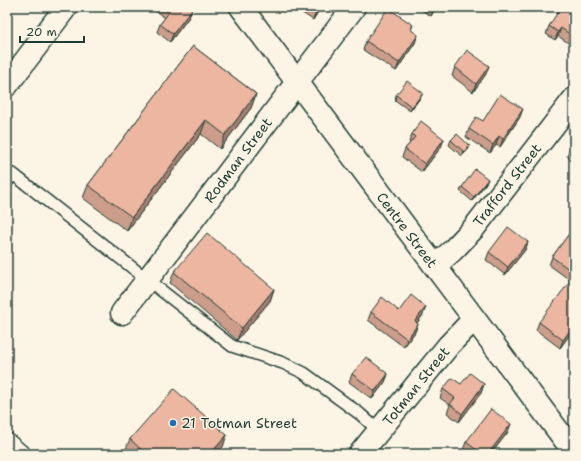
<svg xmlns="http://www.w3.org/2000/svg" width="581" height="461" viewBox="0 0 581 461" font-family="'Shantell Sans',sans-serif">
  <rect width="100%" height="100%" fill="#fcf5e5"/>
  <filter id="ink" filterUnits="userSpaceOnUse"><feTurbulence type="fractalNoise" baseFrequency=".025" numOctaves="2"/><feDisplacementMap in="SourceGraphic" scale="8" xChannelSelector="R" yChannelSelector="G"/><feConvolveMatrix kernelMatrix="1 2 1 2 8 2 1 2 1" color-interpolation-filters="sRGB"/></filter>
  <g filter="url(#ink)">
    <g fill="none" stroke-linecap="round" stroke-linejoin="round">
      <!-- service casing -->
      <g stroke="#1f3d34" stroke-width="14">
        <path id="service" d="M7,182L13,174L232,346L283,363L304,373L360,414L379,431
          M7,438L26,454"/>
      </g>
      <!-- minor casing -->
      <g stroke="#1f3d34" stroke-width="25">
        <path id="minor" d="M7,85L66,7
          M435,266L453,250L474,228L574,99
          M122,313L354,7
          M360,454L449,345L474,319"/>
      </g>
      <!-- secondary casing -->
      <g stroke="#1f3d34" stroke-width="25">
        <path id="secondary" d="M241,7L574,452"/>
      </g>
      <!-- service -->
      <use href="#service" stroke="#fcf5e5" stroke-width="11"/>
      <!-- minor -->
      <use href="#minor" stroke="#fcf5e5" stroke-width="22"/>
      <!-- secondary -->
      <use href="#secondary" stroke="#fcf5e5" stroke-width="22"/>
    </g>
    <!-- wall -->
    <path fill="#cb9d8a" stroke="#1f3d34" d="M150,7H189L192,9L189,17L170,42L157,32L160,24L165,18Z
      M293,7H321L313,20Z
      M417,7H436L431,16Z
      M574,10V47L558,36L555,40L546,34L549,26Z
      M413,25L411,30L415,43L396,71L363,50L366,41Z
      M193,46L256,94L251,108L220,149L201,134L127,231L83,198L88,185Z
      M455,67L486,74L473,92L452,76Z
      M396,95L421,97L410,111L395,100Z
      M520,117L500,147L496,145L490,153L466,137L469,129L483,121Z
      M412,134L444,139L441,147L422,172L402,157L405,149L410,143L409,142Z
      M451,140L468,150L462,156L449,145Z
      M574,143V161L567,156L570,148Z
      M488,179L486,183L472,201L460,191L462,187Z
      M574,227V274L570,280L549,265L552,257Z
      M528,242L525,250L505,275L486,260L489,252Z
      M174,272L274,289L270,301L237,340L170,283Z
      M399,311L423,315L417,323L418,324L415,332L404,347L368,320L371,312Z
      M539,322L574,329L560,348L536,330Z
      M352,374H388L385,382L372,399L349,382Z
      M461,384H484L481,393L459,422L447,413L450,405L440,398L443,389Z
      M508,432L491,454H469L463,450L466,442Z
      M130,439L223,447L216,454H129L125,451Z"/>
    <!-- shaded-wall -->
    <path fill="#a57f71" stroke="#1f3d34" d="M319,7H321L313,20L316,12Z
      M434,7H436L431,16L434,8Z
      M192,9L189,17L170,42L173,34Z
      M561,28L558,36L555,40L558,32Z
      M418,35L415,43L396,71L399,63Z
      M489,66L486,74L473,92L476,84Z
      M423,93L421,97L410,111L412,107Z
      M256,94L251,108L220,149L225,135Z
      M523,109L520,117L500,147L503,139Z
      M206,120L201,134L127,231L132,217Z
      M499,136L496,145L490,153L493,145Z
      M444,139L441,147L422,172L425,164Z
      M470,146L468,150L462,156L464,152Z
      M488,179L486,183L472,201L474,197Z
      M528,242L525,250L505,275L508,267Z
      M574,270V274L570,280L573,272Z
      M274,289L270,301L237,340L242,328Z
      M426,307L423,315L412,329L415,321Z
      M418,324L415,332L404,347L407,339Z
      M574,325V329L560,348L563,340Z
      M388,374L385,382L372,399L375,391Z
      M484,384L481,393L459,422L462,414Z
      M511,424L508,432L491,454H488Z
      M227,435L223,447L216,454H210Z"/>
    <!-- building -->
    <path fill="#ecb6a1" stroke="#1f3d34" d="M164,7H189L192,9L173,34L160,24L170,11Z
      M308,7H319L316,12Z
      M561,7H569L574,10V37L561,28L558,32L549,26Z
      M388,8L413,25L410,29L418,35L399,63L366,41Z
      M193,46L256,94L225,135L206,120L132,217L88,185Z
      M467,50L489,66L476,84L455,67Z
      M407,81L423,93L412,107L396,95Z
      M500,94L523,109L503,139L499,136L493,145L469,129L476,117L483,121Z
      M421,121L444,139L425,164L405,149L415,137L412,134Z
      M457,134L470,146L464,152L451,140Z
      M574,143V151L570,148Z
      M475,169L488,179L474,197L462,187Z
      M508,227L528,242L508,267L489,252Z
      M574,227V270L573,272L552,257Z
      M207,233L274,289L242,328L174,272Z
      M570,281L574,283V325L563,340L539,322Z
      M411,295L426,307L415,321L418,324L407,339L371,312L382,297L399,311Z
      M366,357L388,374L375,391L352,374Z
      M470,373L484,384L462,414L450,404L455,398L443,389L452,378L461,384Z
      M174,389L227,435L210,454H146L130,439Z
      M491,409L511,424L488,454H482L466,442Z"/>
  </g>
  <!-- markers -->
  <circle fill="#1f6fb2" stroke="#fcf5e5" stroke-width="1.5" cx="173" cy="423" r="4"/>
  <g text-anchor="middle" stroke-width="3" stroke-linejoin="round" paint-order="stroke">
    <!-- street labels -->
    <g font-size="14" fill="#1f3d34" stroke="#fcf5e5">
      <text transform="translate(238 160) rotate(-53)" y="5">Rodman Street</text>
      <text transform="translate(507 185) rotate(-52)" y="5">Trafford Street</text>
      <text transform="translate(407 230) rotate(53)" y="5">Centre Street</text>
      <text transform="translate(416 386) rotate(-51)" y="5">Totman Street</text>
    </g>
    <!-- poi labels -->
    <g font-size="14" fill="#1f3d34" stroke="#fcf5e5" text-anchor="start">
      <text x="181" y="428">21 Totman Street</text>
    </g>
  </g>
  <!-- margin -->
  <rect width="581" height="461" fill="none" stroke="#fcf5e5" stroke-width="24"/>
  <rect x="12" y="12" width="557" height="437" fill="none" stroke="#1f3d34" stroke-width="1.5" filter="url(#ink)"/>
  <!-- scale -->
  <path d="M20 36v6h64v-6" fill="none" stroke="#1f3d34" stroke-width="2"/>
  <text x="26" y="36" font-size="12" fill="#1f3d34" stroke="#fcf5e5" stroke-width="3" paint-order="stroke">20 m</text>
</svg>
